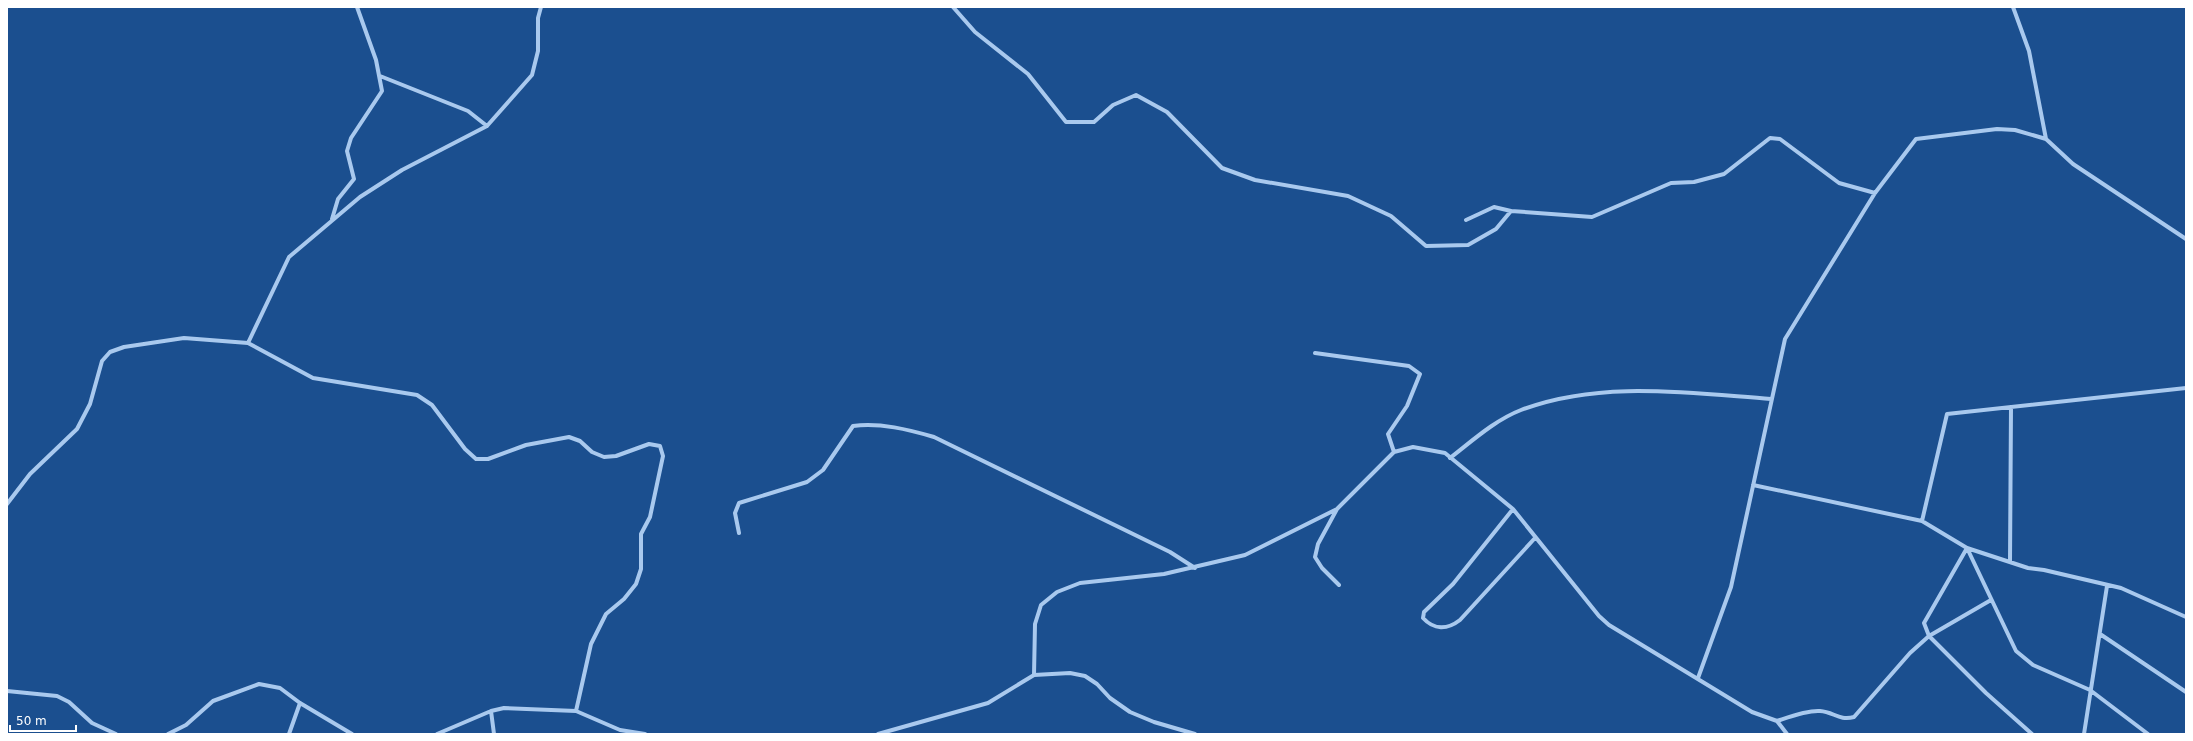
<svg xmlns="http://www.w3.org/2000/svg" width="2193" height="741" viewBox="0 0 2193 741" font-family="'DejaVu Sans',sans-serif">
  <rect width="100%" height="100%" fill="#1b4f8f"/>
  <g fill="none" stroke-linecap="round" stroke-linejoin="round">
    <!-- street -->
    <path stroke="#a9c9ee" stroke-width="4" d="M953,7L975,32L1028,74L1066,122H1094L1113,105L1136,95L1167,112L1222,168L1255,180L1348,196L1391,216L1426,246L1468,245L1496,229L1511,211L1592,217L1671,183L1694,182L1724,174L1770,138L1780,139L1839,183L1875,193
      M2013,7L2029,51L2046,139
      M380,76L468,111L487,126
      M332,219L338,199L354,179L347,151L351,138L382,91L376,60L357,7
      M1466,220L1494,207L1511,211
      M248,343L289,257L360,197L402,170L487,126L532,75L538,51V18L541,7
      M1315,353L1409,366L1420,374L1407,406L1388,434L1394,452
      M1450,458C1472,441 1495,420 1521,410C1600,380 1688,393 1771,399
      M1753,485L1922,521L1967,548L1924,623L1929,636L1986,693L2032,734
      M7,504L30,474L77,429L90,404L102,361L110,352L124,347L184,338L248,343L313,378L417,395L432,405L465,449L476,459H488L526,445L569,437L580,441L592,452L604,457L616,456L649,444L660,446L663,456L650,517L641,534V569L636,584L624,599L606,614L591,644L576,711
      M1337,509L1318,544L1315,557L1322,568L1339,585
      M1513,509L1453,584L1424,612L1423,618C1434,630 1447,630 1460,620L1535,538
      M1922,521L1947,414L2186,388
      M739,533L735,513L739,503L807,482L823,470L853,426C879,422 910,430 934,437L1170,552L1195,568
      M2010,562L2011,407
      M2100,634L2186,692
      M1034,675L1035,624L1041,605L1057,592L1080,583L1164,574L1245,555L1337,509L1394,452L1413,447L1445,453L1513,509L1599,616L1609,625L1752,712L1777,721L1787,734
      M1698,678L1731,587L1785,339L1875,193L1916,139L1997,129L2015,130L2046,139L2073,164L2186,239
      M7,691L57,696L69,702L92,723L116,734
      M491,711L494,734
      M1777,721C1789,717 1807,710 1820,711C1834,712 1839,721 1854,717L1910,653L1929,636L1991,600
      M168,734L186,725L213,701L259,684L280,688L300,703L352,734
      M289,734L300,703
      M437,734L491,711L504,708L576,711L620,730L645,734
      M878,734L988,703L1034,675L1070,673L1085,676L1097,684L1110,698L1130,712L1154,722L1195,734
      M2084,734L2107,586
      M2148,734L2090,690L2033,665L2016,651L1967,548L2028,568L2044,570L2121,588L2186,617"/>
  </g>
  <!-- border -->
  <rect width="2193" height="741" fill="none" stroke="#ffffff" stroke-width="16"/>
  <!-- scale -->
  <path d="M10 725v6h66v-6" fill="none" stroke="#ffffff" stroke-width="2"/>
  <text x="16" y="725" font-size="12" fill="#ffffff" stroke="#1b4f8f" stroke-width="3" paint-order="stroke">50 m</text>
</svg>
